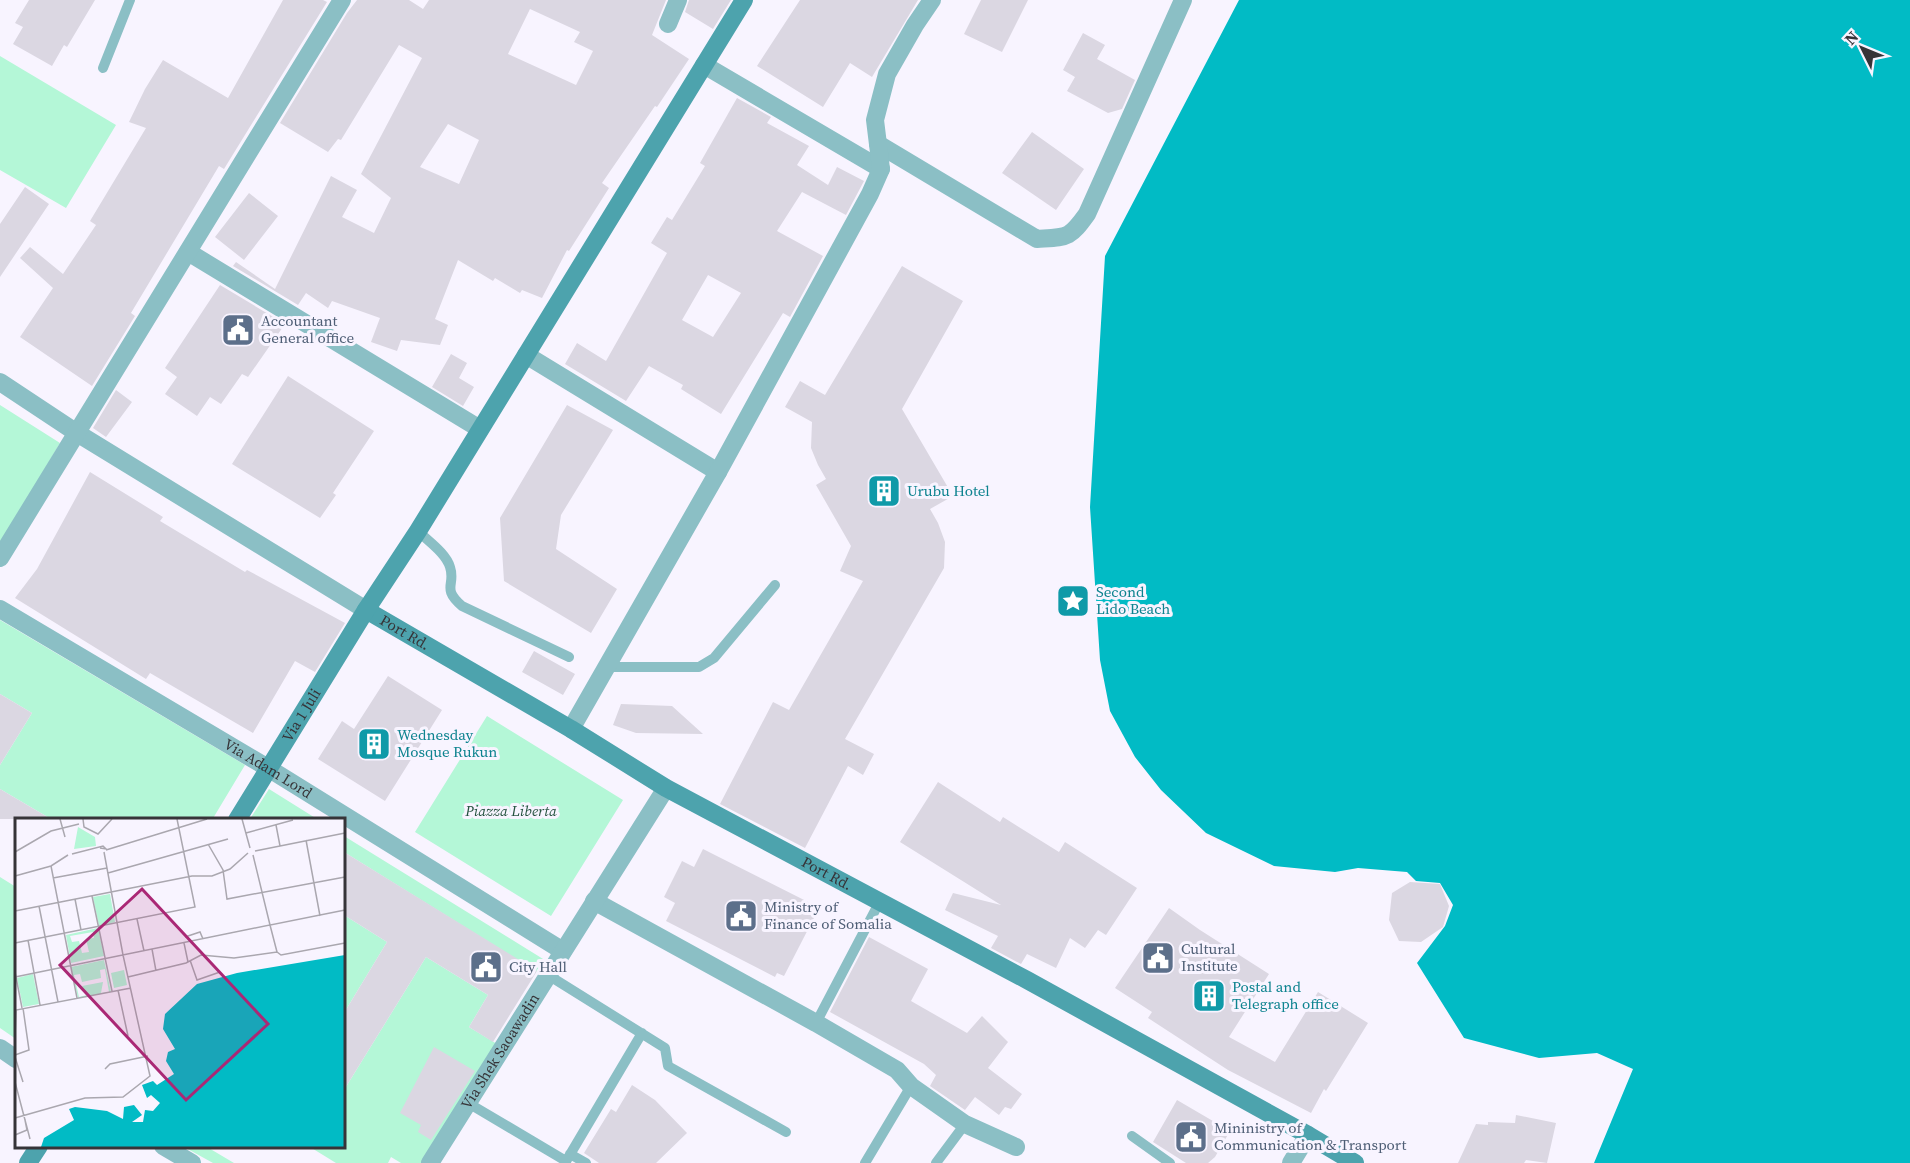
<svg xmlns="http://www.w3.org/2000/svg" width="1910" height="1163" viewBox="0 0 1910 1163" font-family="'Source Serif 4',serif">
  <rect width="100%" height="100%" fill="#f8f4ff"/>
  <!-- green -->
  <path fill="#b4f7d7" d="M0,56L116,125L66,208L0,170Z
    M0,405L60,443L0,545Z
    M0,620L245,765L212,820L51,819L0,789V765L32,713L0,694Z
    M487,716L623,800L551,916L415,832Z
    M269,789L317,819H250Z
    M344,836L556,967L436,1163H401L391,1157L388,1163H336L310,1147L344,1146V1090L426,957L488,995L469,1027L502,1047L545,977L344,852Z
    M0,877L16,887V1039L0,1028Z
    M344,915L387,942L344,1013Z
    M184,1147H207L234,1163H213Z"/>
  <!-- water -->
  <path fill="#01bbc5" d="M1239,0H1910V1163H1594L1633,1069L1597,1053L1539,1058L1464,1038L1417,963L1445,926L1453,905L1440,883L1416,881L1407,872L1358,868L1335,872L1274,866L1206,833L1161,790L1135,757L1110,711L1100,660L1090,507L1105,256Z"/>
  <!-- building -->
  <path fill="#dbd7e2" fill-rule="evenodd" d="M29,0H95L67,47L64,45L52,66L13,44L23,27L15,23Z
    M283,0H323L327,2L224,169L219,166L131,313L135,316L92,386L20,337L53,288L20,258L30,247L63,274L96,225L90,221L146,128L129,122L145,89L163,60L228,98Z
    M357,0H409L423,9L429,0H666L652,35L689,59L657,107L655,106L602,183L609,188L569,251L567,250L542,298L522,290L520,293L495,278L493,281L458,260L435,319L448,325L440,345L401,340L397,351L371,342L380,318L332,301L328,308L306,293L298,305L233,266L236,262L275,289L331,176L357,190L342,217L374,233L391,198L361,174L422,58L399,45L341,140L338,139L328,152L280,123L347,13ZM530,9L580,32L574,42L593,51L576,85L508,54ZM448,124L479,140L459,184L420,167Z
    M689,0H731L713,29L685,12Z
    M800,0H918L872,77L850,63L823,107L757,66Z
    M981,0H1028L1002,52L964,34Z
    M1083,33L1105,45L1097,59L1135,80L1122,109L1108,113L1067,91L1075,77L1063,70Z
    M737,98L771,117L767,123L809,146L797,165L828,185L837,167L864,181L846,215L802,192L777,231L823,256L790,317L783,313L721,414L681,389L683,385L649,366L626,401L565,364L577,343L606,361L667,253L651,243L667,217L672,220L705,166L700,163ZM708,275L741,293L713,337L682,320Z
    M1032,132L1084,169L1056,210L1002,173Z
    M25,187L49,204L0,277V224Z
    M249,193L278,216L244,260L215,237Z
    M902,266L963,301L902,409L953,496L930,509L938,523L945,542L944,568L845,739L874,754L863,775L848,766L805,848L720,804L773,702L789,710L863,581L840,571L851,546L816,485L826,479L818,465L811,448L812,422L785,407L800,381L825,395Z
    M220,285L285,324L248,377L242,374L221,404L210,397L197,416L165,394L177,377L165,368Z
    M451,354L467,363L459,378L474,387L463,406L432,387Z
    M288,376L374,431L333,493L336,495L320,518L232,464Z
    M116,390L132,402L106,437L93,428Z
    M567,405L613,430L561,515L556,549L617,589L591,633L504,581L500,518Z
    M90,472L163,517L160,521L245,572L247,570L345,623L315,672L295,661L253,733L150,673L146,679L15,598L37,569Z
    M534,651L575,674L563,695L522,672Z
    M388,676L442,710L385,801L318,759L342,721L354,729Z
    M0,694L32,713L0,765Z
    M621,704L672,706L703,734L636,733L613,725Z
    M938,782L1000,822L1003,817L1059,852L1065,842L1137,888L1106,935L1098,930L1085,948L1070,938L1056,968L1027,954L1021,964L991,948L998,936L945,910L953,893L1001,905L900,842Z
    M0,789L51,819H0Z
    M703,849L814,905L811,909L817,912L784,976L777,973L775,977L666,921L675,903L664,897L682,861L694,867Z
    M344,852L537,971L493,1042L469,1027L488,995L426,957L344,1090V1013L387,942L344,915Z
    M1410,882L1440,884L1449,906L1443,927L1421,942L1399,941L1389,920L1392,893Z
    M1169,908L1200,930L1269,974L1229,1037L1275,1062L1318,992L1368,1023L1326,1091L1324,1089L1311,1113L1228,1070L1148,1018L1152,1012L1115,988Z
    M869,937L928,969L911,1001L967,1033L982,1016L1008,1042L988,1068L1022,1094L1011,1109L1005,1107L999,1115L975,1097L965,1110L930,1086L936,1075L924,1064L830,1012Z
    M434,1047L475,1071L431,1140L418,1132L421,1125L400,1113Z
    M632,1085L655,1100L687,1133L656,1163H599L584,1153L611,1109L616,1112Z
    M1177,1100L1230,1131L1215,1157L1208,1163H1186L1153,1142Z
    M1516,1115L1556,1123L1547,1163L1526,1160L1524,1163H1458L1476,1124L1488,1125V1122L1515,1123Z"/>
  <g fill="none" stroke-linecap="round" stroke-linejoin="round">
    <!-- service -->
    <path stroke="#8bbfc5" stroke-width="10" d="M103,68L130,0
      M418,531C428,541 446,553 450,567C456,585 441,588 462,606L569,657
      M607,667H699L714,658L775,585
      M548,975L665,1048L668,1066L786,1132
      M816,1023L880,901
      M468,1103L566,1161
      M1132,1136L1170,1163
      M570,1154L586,1163
      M565,1163L642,1033
      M865,1163L911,1086
      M936,1163L965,1124"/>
    <!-- minor -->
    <g stroke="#8bbfc5" stroke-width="18">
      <path d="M668,24L678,0"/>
      <path d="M704,65L881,169"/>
      <path d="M878,144L1037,239C1068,237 1069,239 1087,214L1183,0"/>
      <path d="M188,252L480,429"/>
      <path d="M526,355L718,472"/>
      <path d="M0,382L77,433L366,610"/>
      <path d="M0,558L342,0"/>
      <path id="s1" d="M0,609L268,768L563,951"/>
      <path d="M571,729L718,472L870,194L881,169L875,120L887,74L915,25L932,0"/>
      <path d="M594,901L816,1023L897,1070L911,1086L965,1124L1016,1147"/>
      <path d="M0,1048L16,1059"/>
      <path d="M163,1146L192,1163"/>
      <path d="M1291,1163L1308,1135"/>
    </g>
    <!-- tertiary -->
    <path stroke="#8bbfc5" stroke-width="18" id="s2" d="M430,1163L666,788"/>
    <!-- secondary -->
    <g stroke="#4da3ad" stroke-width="18">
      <path id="s3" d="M366,610L571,729L666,788L1027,980L1308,1135L1355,1163"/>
      <path id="s4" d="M237,820L366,610L418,531L744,0"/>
      <path d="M28,1163L39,1146"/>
    </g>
  </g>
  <!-- icons -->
  <defs>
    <g id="civic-square" transform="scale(1.725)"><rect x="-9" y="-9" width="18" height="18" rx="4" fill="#5c6f8a" stroke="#f8f4ff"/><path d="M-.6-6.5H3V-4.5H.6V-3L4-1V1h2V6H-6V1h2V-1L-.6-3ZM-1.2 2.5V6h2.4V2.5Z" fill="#fff"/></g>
    <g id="building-square" transform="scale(1.725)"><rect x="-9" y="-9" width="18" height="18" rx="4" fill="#0f9aa8" stroke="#f8f4ff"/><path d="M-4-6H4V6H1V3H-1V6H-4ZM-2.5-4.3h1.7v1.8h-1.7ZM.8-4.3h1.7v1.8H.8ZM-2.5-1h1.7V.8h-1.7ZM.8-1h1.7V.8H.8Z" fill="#fff"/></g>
    <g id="sight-square" transform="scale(1.725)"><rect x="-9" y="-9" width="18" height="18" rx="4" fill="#0f9aa8" stroke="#f8f4ff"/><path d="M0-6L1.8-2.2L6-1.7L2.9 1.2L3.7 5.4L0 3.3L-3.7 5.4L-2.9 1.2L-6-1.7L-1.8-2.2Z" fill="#fff"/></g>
  </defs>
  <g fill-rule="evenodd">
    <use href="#civic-square" x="238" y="330"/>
    <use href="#building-square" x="884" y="491"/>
    <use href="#sight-square" x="1073" y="601"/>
    <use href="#building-square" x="374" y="744"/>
    <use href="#civic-square" x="741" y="916"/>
    <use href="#civic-square" x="1158" y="958"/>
    <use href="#civic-square" x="486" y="967"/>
    <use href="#building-square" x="1209" y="996"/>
    <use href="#civic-square" x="1191" y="1137"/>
  </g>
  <g text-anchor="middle" stroke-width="6" stroke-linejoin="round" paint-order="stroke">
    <!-- service labels -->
    <g font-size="15" fill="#4e5e75" stroke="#f8f4ff" text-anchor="start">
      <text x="261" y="326">Accountant<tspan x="261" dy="17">General office</tspan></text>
      <text x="764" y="912">Ministry of<tspan x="764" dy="17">Finance of Somalia</tspan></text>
      <text x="1181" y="954">Cultural<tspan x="1181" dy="17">Institute</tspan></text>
      <text x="509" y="972">City Hall</text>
      <text x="1214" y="1133">Mininistry of<tspan x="1214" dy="17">Communication &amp; Transport</tspan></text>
    </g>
    <!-- culture labels -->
    <g font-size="15" fill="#0d838f" stroke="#f8f4ff" text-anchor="start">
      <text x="907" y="496">Urubu Hotel</text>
      <text x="1096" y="597">Second<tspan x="1096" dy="17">Lido Beach</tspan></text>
      <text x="397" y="740">Wednesday<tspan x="397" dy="17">Mosque Rukun</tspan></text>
      <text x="1232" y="992">Postal and<tspan x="1232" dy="17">Telegraph office</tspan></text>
    </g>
    <!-- street labels -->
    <g font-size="15" fill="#363438" stroke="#f8f4ff">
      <text dy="5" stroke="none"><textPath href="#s3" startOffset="45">Port Rd.</textPath></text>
      <text dy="5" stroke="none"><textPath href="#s4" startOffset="123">Via 1 Juli</textPath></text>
      <text dy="5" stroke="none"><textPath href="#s1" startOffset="312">Via Adam Lord</textPath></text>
      <text dy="5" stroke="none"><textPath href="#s3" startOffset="531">Port Rd.</textPath></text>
      <text dy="5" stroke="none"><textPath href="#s2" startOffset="132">Via Shek Saoawadin</textPath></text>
    </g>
    <!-- park labels -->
    <g font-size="15" font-style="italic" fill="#23513e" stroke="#f8f4ff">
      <text x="511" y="816">Piazza Liberta</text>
    </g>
  </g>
  <!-- overview -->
  <g transform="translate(15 818)">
    <rect width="330" height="330" fill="#f8f4ff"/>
    <path d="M63,9L80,19L81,28L59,31ZM95,76L100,104L84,108L78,79ZM83,110L89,138L56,145L51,117ZM78,114L79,120L71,121L74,134L67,135L64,123L57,124L55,118ZM89,142L96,174L63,180L56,149ZM90,151L94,174L86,175L88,164L67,168L72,177L64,179L59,157L65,156L67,164L86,160L85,152ZM109,152L112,167L99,170L96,155ZM18,156L24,186L8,189L2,160Z" fill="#b4f7d7" fill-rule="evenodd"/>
    <path d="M330,137V329H26L29,320L59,302L54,291L60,289L92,293L108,301L109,289L119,287L127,297L117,304H128L130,292L138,293L145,285L136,277L132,280L127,267L138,263L142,267L159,256L151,243L153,234L160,231L148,211L150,196L182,166L222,155Z" fill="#01bbc5"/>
    <path fill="none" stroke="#aaa7af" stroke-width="1.5" d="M45,1L50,19M68,1L69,9L83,16L97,1M227,1L235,30M261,7L265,28M231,15L278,2M291,22L305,98M193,26L208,52L212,81L330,59M91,32L192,1M240,33L330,15M0,34L36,13L64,6M89,34L108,137M57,36L88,28L91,31L85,30M36,48L62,180M93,55L213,21M0,58L36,48L53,37M38,60L92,50M77,78L97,173M60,81L66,112M24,88L43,184M0,93L177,58H197L215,51L233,35M122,101L129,133M170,119L185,114L188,121M13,122L25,187M0,125L180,89L162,1M169,125L173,144M137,131L141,153M262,134L255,107L330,92M175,142L182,162L205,154M0,154L7,190M0,159L255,107L238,37M113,159L171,145L186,137L219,140L262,134L266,137L330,125M103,172L113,218M0,219L1,192L116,170M0,237L14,232L8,190M0,239L8,264M90,251L95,246L133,238M0,264L15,321M0,300L70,280L108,279L135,258L108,137M0,317L12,312L10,302"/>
    <path fill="#aa2875" fill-opacity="0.15" stroke="#aa2875" stroke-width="3" d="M127,71L253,206L171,282L45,147Z"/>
    <rect width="330" height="330" fill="none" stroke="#363438" stroke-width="3"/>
  </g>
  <!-- north arrow -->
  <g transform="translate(1862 48) rotate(313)" stroke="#f8f4ff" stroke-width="4.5" paint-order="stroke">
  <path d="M0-4.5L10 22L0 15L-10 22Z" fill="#363438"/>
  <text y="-9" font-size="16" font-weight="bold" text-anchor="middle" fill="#363438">N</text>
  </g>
</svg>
